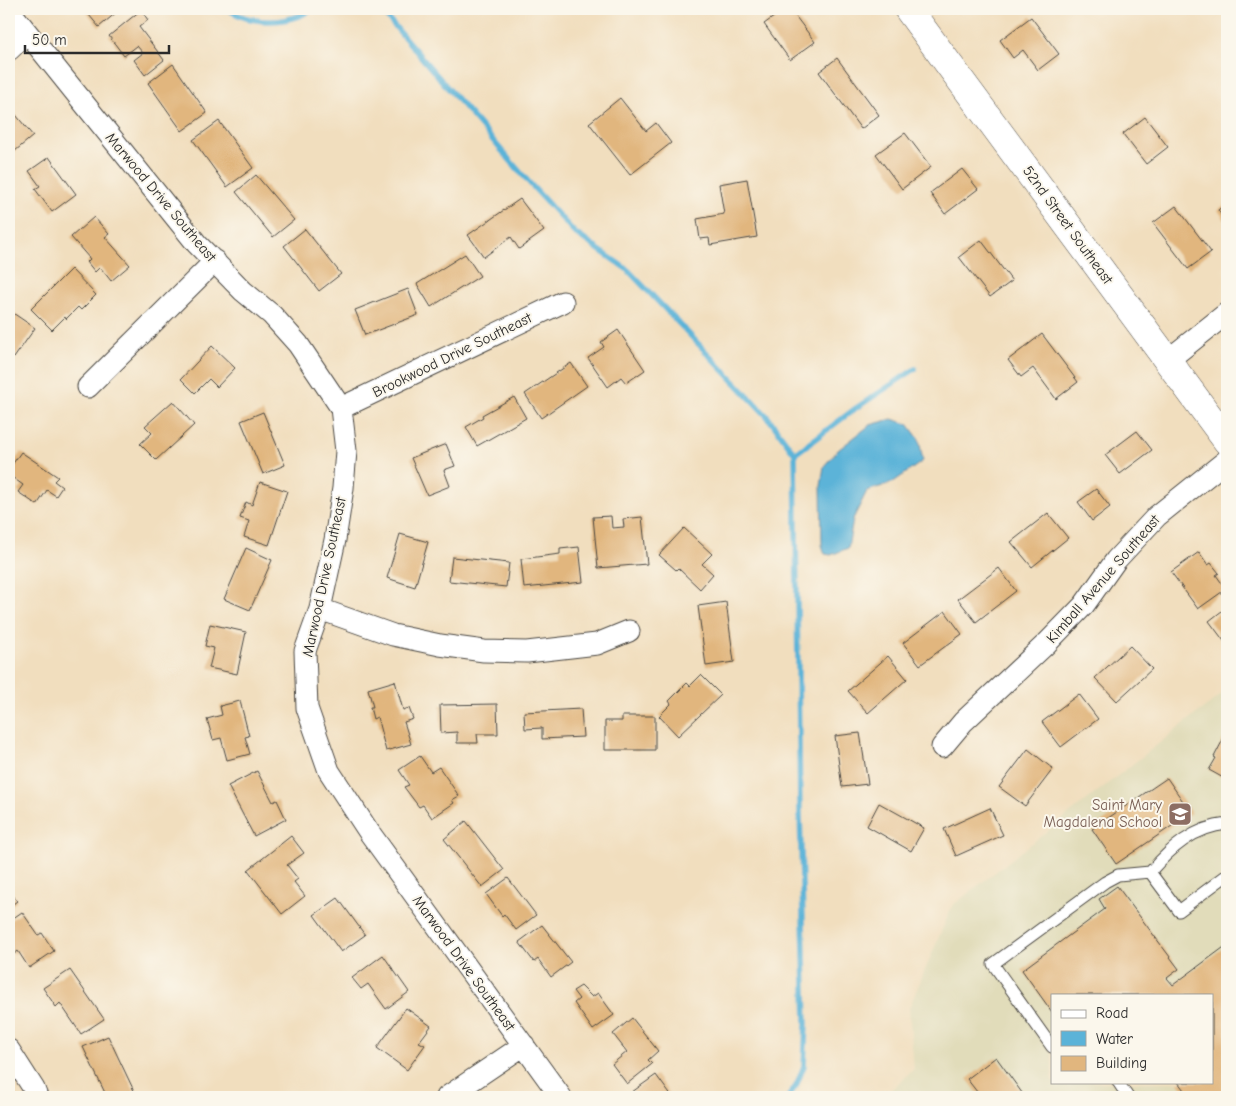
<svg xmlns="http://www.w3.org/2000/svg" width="1236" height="1106" viewBox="0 0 1236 1106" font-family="'Comic Neue',sans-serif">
  <rect width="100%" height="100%" fill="#fbf7ec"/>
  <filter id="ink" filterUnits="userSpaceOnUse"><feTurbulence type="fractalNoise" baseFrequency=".02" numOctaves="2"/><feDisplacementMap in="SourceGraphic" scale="10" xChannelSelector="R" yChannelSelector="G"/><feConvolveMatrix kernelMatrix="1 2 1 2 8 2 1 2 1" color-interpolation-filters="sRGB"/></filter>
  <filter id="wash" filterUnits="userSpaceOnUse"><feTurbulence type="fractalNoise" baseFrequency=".0096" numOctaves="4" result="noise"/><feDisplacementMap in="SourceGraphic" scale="20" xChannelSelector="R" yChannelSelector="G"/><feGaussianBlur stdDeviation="1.12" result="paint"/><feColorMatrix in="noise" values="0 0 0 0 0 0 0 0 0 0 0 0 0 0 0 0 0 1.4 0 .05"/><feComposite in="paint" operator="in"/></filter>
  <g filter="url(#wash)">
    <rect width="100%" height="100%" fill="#f1debe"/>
    <!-- built -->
    <path fill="#e1dcba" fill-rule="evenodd" d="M1227,690V1097H883L914,1069L909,1008L952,906ZM1052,995H1212V1082H1052Z"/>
    <!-- water -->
    <path fill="#5bb3d8" stroke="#436f82" d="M892,419L908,424L919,439L923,461L892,483L867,491L853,519L848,548L831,555L825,554L822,545L821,486L824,466L838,450L870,425Z"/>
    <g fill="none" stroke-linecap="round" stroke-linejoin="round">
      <!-- stream -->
      <path stroke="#5bb3d8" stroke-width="5.5" d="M228,9C250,25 289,25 312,9
        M380,9L533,187L575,233L628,270L767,416L795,454L800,812L806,1024L804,1066L796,1086L788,1097
        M795,454L856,408L915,369"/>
    </g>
    <g id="blocks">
      <!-- building -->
      <path fill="#e1b67e" d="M84,9H114L117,12L99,27Z
        M785,9H790L815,42L790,60L764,24Z
        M141,10L148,20L139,27L164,60L145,75L134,60L143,53L137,46L124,56L109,36Z
        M1031,17L1059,54L1038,70L1023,50L1013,58L1000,40Z
        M837,58L879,115L861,129L819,72Z
        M173,64L207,113L182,131L148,83Z
        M620,98L646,131L656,123L671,143L630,175L589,123Z
        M16,115L33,136L9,156V121Z
        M1145,117L1168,147L1146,164L1123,134Z
        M219,121L253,168L227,187L193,140Z
        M905,133L931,167L902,189L876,154Z
        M49,157L76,194L52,212L35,189L40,186L29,171Z
        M962,169L978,189L945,214L930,193Z
        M256,175L294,220L273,237L236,192Z
        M747,179L757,237L710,245L709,238L700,239L697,219L724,214L719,184Z
        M520,199L544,231L519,249L511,237L484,257L468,235Z
        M1227,203V223L1218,210Z
        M1176,206L1211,252L1188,269L1153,223Z
        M94,217L109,234L105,237L130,265L111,281L100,267L95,272L87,262L90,259L71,237Z
        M305,229L341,274L319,291L284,246Z
        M981,240L1012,281L990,297L959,257Z
        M465,254L480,276L431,307L417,284Z
        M71,269L96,295L81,310L78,307L66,319L65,317L52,330L31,309Z
        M408,289L418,315L365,335L355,310Z
        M10,311L35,328L14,358L9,355V313Z
        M618,330L645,370L626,383L621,377L608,387L588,358L604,347L601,342Z
        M1042,334L1078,382L1056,399L1033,368L1021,377L1008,360Z
        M212,346L235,368L217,387L209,379L195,393L181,379Z
        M571,363L587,386L541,418L525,394Z
        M514,397L526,418L477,446L466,427L483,417L482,415Z
        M173,401L194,425L156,460L140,444L152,433L145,426Z
        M263,412L285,465L263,474L241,421Z
        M1137,431L1152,450L1120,474L1105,455Z
        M446,444L455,466L444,470L450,486L427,495L411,458Z
        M21,452L58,477L54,481L62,487L56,496L47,490L37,505L18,492L23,485L9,475V469Z
        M260,482L287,491L269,545L244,537L249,521L240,518L246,502L252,505Z
        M1096,489L1110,507L1092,521L1078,502Z
        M1048,513L1068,538L1032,567L1011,542Z
        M611,516L612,528L624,527L623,519L642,517L647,564L598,568L593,517Z
        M684,528L712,554L702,564L713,574L700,589L678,568L676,570L659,555Z
        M400,534L428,542L415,587L387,578Z
        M579,547L583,582L524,588L521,559L560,554V549Z
        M246,548L272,560L250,610L224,599Z
        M1199,552L1208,565L1211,563L1219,573L1216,575L1226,589L1198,609L1171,572Z
        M452,557L509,563L506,587L449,581Z
        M999,568L1016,591L976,622L958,599Z
        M726,602L734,662L706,666L698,606Z
        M1227,607V645L1209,621Z
        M945,611L962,634L920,665L903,643Z
        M210,624L246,632L237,674L209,668L214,648L205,646Z
        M1130,646L1152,669L1117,701L1095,678Z
        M888,656L907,679L868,713L848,691Z
        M701,675L721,695L678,736L659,716L671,704L669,701L687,683L690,686Z
        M395,681L403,710L409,708L413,719L404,722L411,744L386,751L377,717L373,719L370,707H373L368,689Z
        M1079,694L1098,719L1061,747L1042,722Z
        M240,701L249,736L245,737L250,754L227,760L221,738L213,740L207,719L222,715L220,706Z
        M497,704L498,734H477L478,743H457V732L441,733L440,705Z
        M581,709L583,737L542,739V728L525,729L524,712Z
        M622,716H655V750H605V721H622Z
        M1227,732V780L1209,770L1216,758L1214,757Z
        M860,733L868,784L842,787L835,736Z
        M1028,749L1053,769L1025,806L999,787Z
        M420,756L431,772L439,767L459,796L452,800L454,803L432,818L423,805L419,807L404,787L409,785L399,770Z
        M257,771L273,802L277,800L286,819L254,836L228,786Z
        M1167,778L1191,813L1116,864L1092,829Z
        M879,803L924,828L911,851L867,826Z
        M990,808L1003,835L956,856L944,829Z
        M466,821L504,870L482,887L444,839Z
        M291,836L304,853L287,865L298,879L294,882L305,896L282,914L248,870Z
        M508,878L536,915L516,930L504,914L502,916L486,894Z
        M1117,886L1179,969L1167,978L1173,985L1227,945V1097H1189L1178,1082H1212V995H1052V1012L1022,970L1105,909L1099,899Z
        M9,890L17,901L9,907Z
        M338,898L365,935L341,952L314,915Z
        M22,912L38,935L42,933L54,951L29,968L18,951L14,954L9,947V921Z
        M542,925L571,962L551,977L538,959L534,962L519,942Z
        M383,955L409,992L386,1009L368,984L361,989L352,978Z
        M70,970L104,1019L81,1034L60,1003L56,1007L43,988Z
        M581,986L592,997L598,993L614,1015L593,1030L574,1003L579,999L573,991Z
        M406,1008L431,1026L419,1042L425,1045L407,1070L377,1048Z
        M632,1018L658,1051L648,1060L652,1064L627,1084L612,1064L627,1052L613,1034Z
        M108,1036L136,1095L132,1097H107L83,1047Z
        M996,1057L1025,1097H981L967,1079Z
        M656,1075L672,1097H636L632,1092Z"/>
    </g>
  </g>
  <g filter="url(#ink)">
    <use href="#blocks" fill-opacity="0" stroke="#494641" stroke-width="1"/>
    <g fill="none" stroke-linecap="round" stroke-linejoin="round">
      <!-- service casing -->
      <g stroke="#494641" stroke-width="13">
        <path id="service" d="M1150,872L1179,911L1227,875
          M1052,1047L993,964L1105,882L1118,875L1150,872C1171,848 1194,827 1227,824
          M1118,1082L1128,1097"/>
      </g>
      <!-- minor casing -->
      <g stroke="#494641" stroke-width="23">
        <path id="minor" d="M9,10L197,244L243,291L272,315L298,344L341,408L346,451L343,488L335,540L320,609L305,651L307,708L329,771L369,832L561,1097
          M9,50L27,33
          M1168,360L1227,313
          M88,387L215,261
          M341,408L563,302
          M320,609L393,635L440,645L484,651L527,652L597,644L629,631
          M942,747L963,722L1047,643L1084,605L1116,560L1157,516L1227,460
          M9,1050L34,1089L37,1097
          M447,1097L524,1045"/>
      </g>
      <!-- secondary casing -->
      <g stroke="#494641" stroke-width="29">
        <path id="secondary" d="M908,9L1227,441"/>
      </g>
      <!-- service -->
      <use href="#service" stroke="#fff" stroke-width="11"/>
      <!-- minor -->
      <use href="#minor" stroke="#fff" stroke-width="21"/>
      <!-- secondary -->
      <use href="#secondary" stroke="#fff" stroke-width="28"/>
    </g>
  </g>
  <!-- icons -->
  <defs>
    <g id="school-square" transform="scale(1.25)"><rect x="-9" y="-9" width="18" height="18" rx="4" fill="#8d6e63" stroke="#fbf7ec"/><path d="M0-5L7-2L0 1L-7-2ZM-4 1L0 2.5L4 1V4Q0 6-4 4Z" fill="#fff"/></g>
  </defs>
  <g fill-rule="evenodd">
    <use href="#school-square" x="1180" y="814"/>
  </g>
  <g text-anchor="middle" stroke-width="4" stroke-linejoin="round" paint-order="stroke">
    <!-- street labels -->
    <g font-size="15" fill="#2b2b2b" stroke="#fbf7ec">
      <text transform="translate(161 197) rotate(50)" y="5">Marwood Drive Southeast</text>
      <text transform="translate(1068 225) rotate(54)" y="5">52nd Street Southeast</text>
      <text transform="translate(452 355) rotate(-26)" y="5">Brookwood Drive Southeast</text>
      <text transform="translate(324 577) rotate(-78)" y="5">Marwood Drive Southeast</text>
      <text transform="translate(1103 579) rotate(-49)" y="5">Kimball Avenue Southeast</text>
      <text transform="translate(464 963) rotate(54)" y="5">Marwood Drive Southeast</text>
    </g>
    <!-- education labels -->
    <g font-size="15" fill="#785e54" stroke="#fbf7ec" text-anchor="end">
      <text x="1162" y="810">Saint Mary<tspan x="1162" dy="17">Magdalena School</tspan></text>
    </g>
  </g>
  <!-- margin -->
  <rect width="1236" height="1106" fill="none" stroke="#fbf7ec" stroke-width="30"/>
  <!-- legend -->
  <rect x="1051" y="994" width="162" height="90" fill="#fbf7ec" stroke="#a8a59f"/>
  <rect x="1061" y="1010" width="25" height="8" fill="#ffffff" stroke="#a8a59f"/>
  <text x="1096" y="1018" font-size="15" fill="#2b2b2b">Road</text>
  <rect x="1061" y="1031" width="25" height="15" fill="#5bb3d8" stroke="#a8a59f"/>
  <text x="1096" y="1044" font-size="15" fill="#2b2b2b">Water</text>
  <rect x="1061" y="1056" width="25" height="15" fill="#e1b67e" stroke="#a8a59f"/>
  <text x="1096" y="1068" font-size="15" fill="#2b2b2b">Building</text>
  <!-- scale -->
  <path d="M25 45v8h144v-8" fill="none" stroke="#2b2b2b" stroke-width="2.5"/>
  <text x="32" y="45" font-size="15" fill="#2b2b2b" stroke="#fbf7ec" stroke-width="4" paint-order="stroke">50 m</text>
</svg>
